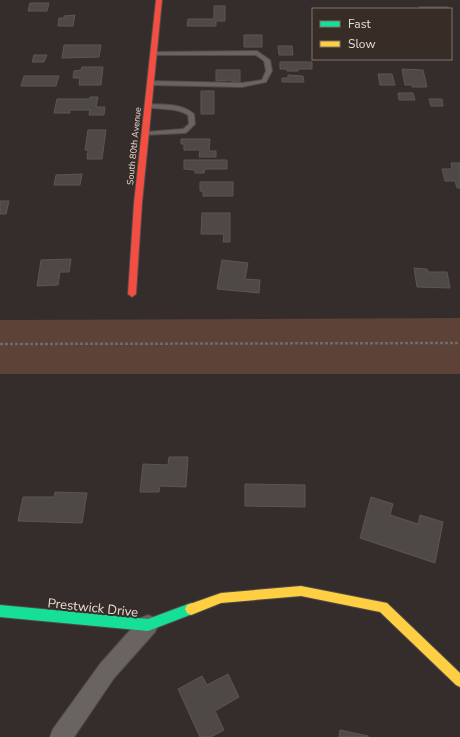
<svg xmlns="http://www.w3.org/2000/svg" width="460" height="737" viewBox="0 0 460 737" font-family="'Nunito Sans',sans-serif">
  <rect width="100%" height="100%" fill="#342d2b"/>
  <!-- green -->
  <path fill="#5c4237" d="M460,318V374H0V320Z"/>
  <!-- building -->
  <path fill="#4e4846" stroke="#5b5654" d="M30,3H49L47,11H28Z
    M214,6H225V21H216V26H187L188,19H214Z
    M419,7H448L449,9H420Z
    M75,15L73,26H58L59,18H64V16Z
    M244,35H262V47H244Z
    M64,45H101L99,57L62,58Z
    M278,46H292L293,55H279Z
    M34,55H47L44,62H32Z
    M280,62H312V69H298V71H287V69H280Z
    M82,67H103L101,85H79L80,78H73L74,71L81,70Z
    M402,69L423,70L427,87H412V85H405Z
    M216,70H240V82H232V80L216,81Z
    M378,74H392L395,85H380Z
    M288,75L303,76L304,82H282V78H288Z
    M24,76H59L56,86H21Z
    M201,91H214V114H201Z
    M398,93H413L415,100H399Z
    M90,97H98L96,107H105L104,115H89L90,110H70V113H54L57,99H90Z
    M429,99H442L443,106H431Z
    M88,130H106L102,159H87L88,150H85Z
    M181,139H210L209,151H216V157H199L200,150H184V144H181Z
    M184,160H227V169H205L204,173H195V170L184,169Z
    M451,163H460V188H457L455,181H445L442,169H452Z
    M82,174L80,185H54L56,175Z
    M200,182H233V196H203V191H200Z
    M0,201H9L6,214H0Z
    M202,213H230V242H223L224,234H201Z
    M71,259L69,272H60L58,285L37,286L41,260Z
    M222,260L248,263L245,279L260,280L259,293L217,289Z
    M414,268L427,269L428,272H447L450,288L417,287Z
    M169,457H188L186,487L160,486L159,492H140L143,464L168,465Z
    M245,484L305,485V507L245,506Z
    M55,492L87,493L82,523L18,521L23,497H54Z
    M371,497L393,504L390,515L418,524L420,515L443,522L435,563L360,538Z
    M228,674L239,697L215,711L224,730L211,737H200L178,689L202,676L207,685Z
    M340,730L368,736V737H339Z"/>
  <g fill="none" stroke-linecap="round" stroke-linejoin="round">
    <!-- lane casing -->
    <g stroke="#504b48" stroke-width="2">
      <path id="lane" d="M257,51L270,60L272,71L266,82L242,87L151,85L148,83L151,81L242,83L262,80L266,71L264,61L256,55H154L151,53L152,52Z
        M148,104C163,105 182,103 194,114L195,124L187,132L185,133L143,135V133L145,132L183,129L189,124L188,115C175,107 160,110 146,107V105Z"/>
    </g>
    <!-- street casing -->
    <g stroke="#504b48" stroke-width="2">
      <path id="street" d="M148,615L155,618L158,625L155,632L114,678L74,737H50L53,729L100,664L141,618Z"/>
    </g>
    <!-- fast casing -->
    <g stroke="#504b48" stroke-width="2">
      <path id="fast" d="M191,603L195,605L197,609L195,613L148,631L0,617V605L148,619Z"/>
    </g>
    <!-- slow casing -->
    <g stroke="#504b48" stroke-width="2">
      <path id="slow" d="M301,586L387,603L460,673V687L456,685L380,612L301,596L221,603L191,615L187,613L185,609L187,605L221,593Z"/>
    </g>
    <!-- jam casing -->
    <g stroke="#504b48" stroke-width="2">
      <path id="jam" d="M156,0H162L142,203L136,294L132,297L128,294L134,203Z"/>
    </g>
    <!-- path -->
    <path stroke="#706b69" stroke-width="2.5" stroke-dasharray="3 2" stroke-linecap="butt" d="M0,344L460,343"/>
    <!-- lane -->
    <use href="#lane" fill="#6a6461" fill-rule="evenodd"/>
    <!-- street -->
    <use href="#street" fill="#6a6461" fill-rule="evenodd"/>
    <!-- fast -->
    <use href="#fast" fill="#16e098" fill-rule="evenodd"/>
    <!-- slow -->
    <use href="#slow" fill="#ffcf43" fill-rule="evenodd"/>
    <!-- jam -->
    <use href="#jam" fill="#f24e42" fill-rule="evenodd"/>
  </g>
  <g text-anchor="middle" stroke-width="4" stroke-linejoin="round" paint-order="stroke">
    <!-- far-street labels -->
    <g font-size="9" fill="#e6dedb" stroke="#382c27">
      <text transform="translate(134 146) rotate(-84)" y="3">South 80th Avenue</text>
    </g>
    <!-- near-street labels -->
    <g font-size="13" fill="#e6dedb" stroke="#382c27">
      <text transform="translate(93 607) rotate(6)" y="5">Prestwick Drive</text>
    </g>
  </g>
  <!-- legend -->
  <rect x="312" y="8" width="140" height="52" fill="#382c27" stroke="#7e736f"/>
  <rect x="320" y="21" width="20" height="6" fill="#16e098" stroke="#7e736f"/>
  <text x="348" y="28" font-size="12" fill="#e6dedb">Fast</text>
  <rect x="320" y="41" width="20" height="6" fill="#ffcf43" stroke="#7e736f"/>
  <text x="348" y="48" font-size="12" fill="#e6dedb">Slow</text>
</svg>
